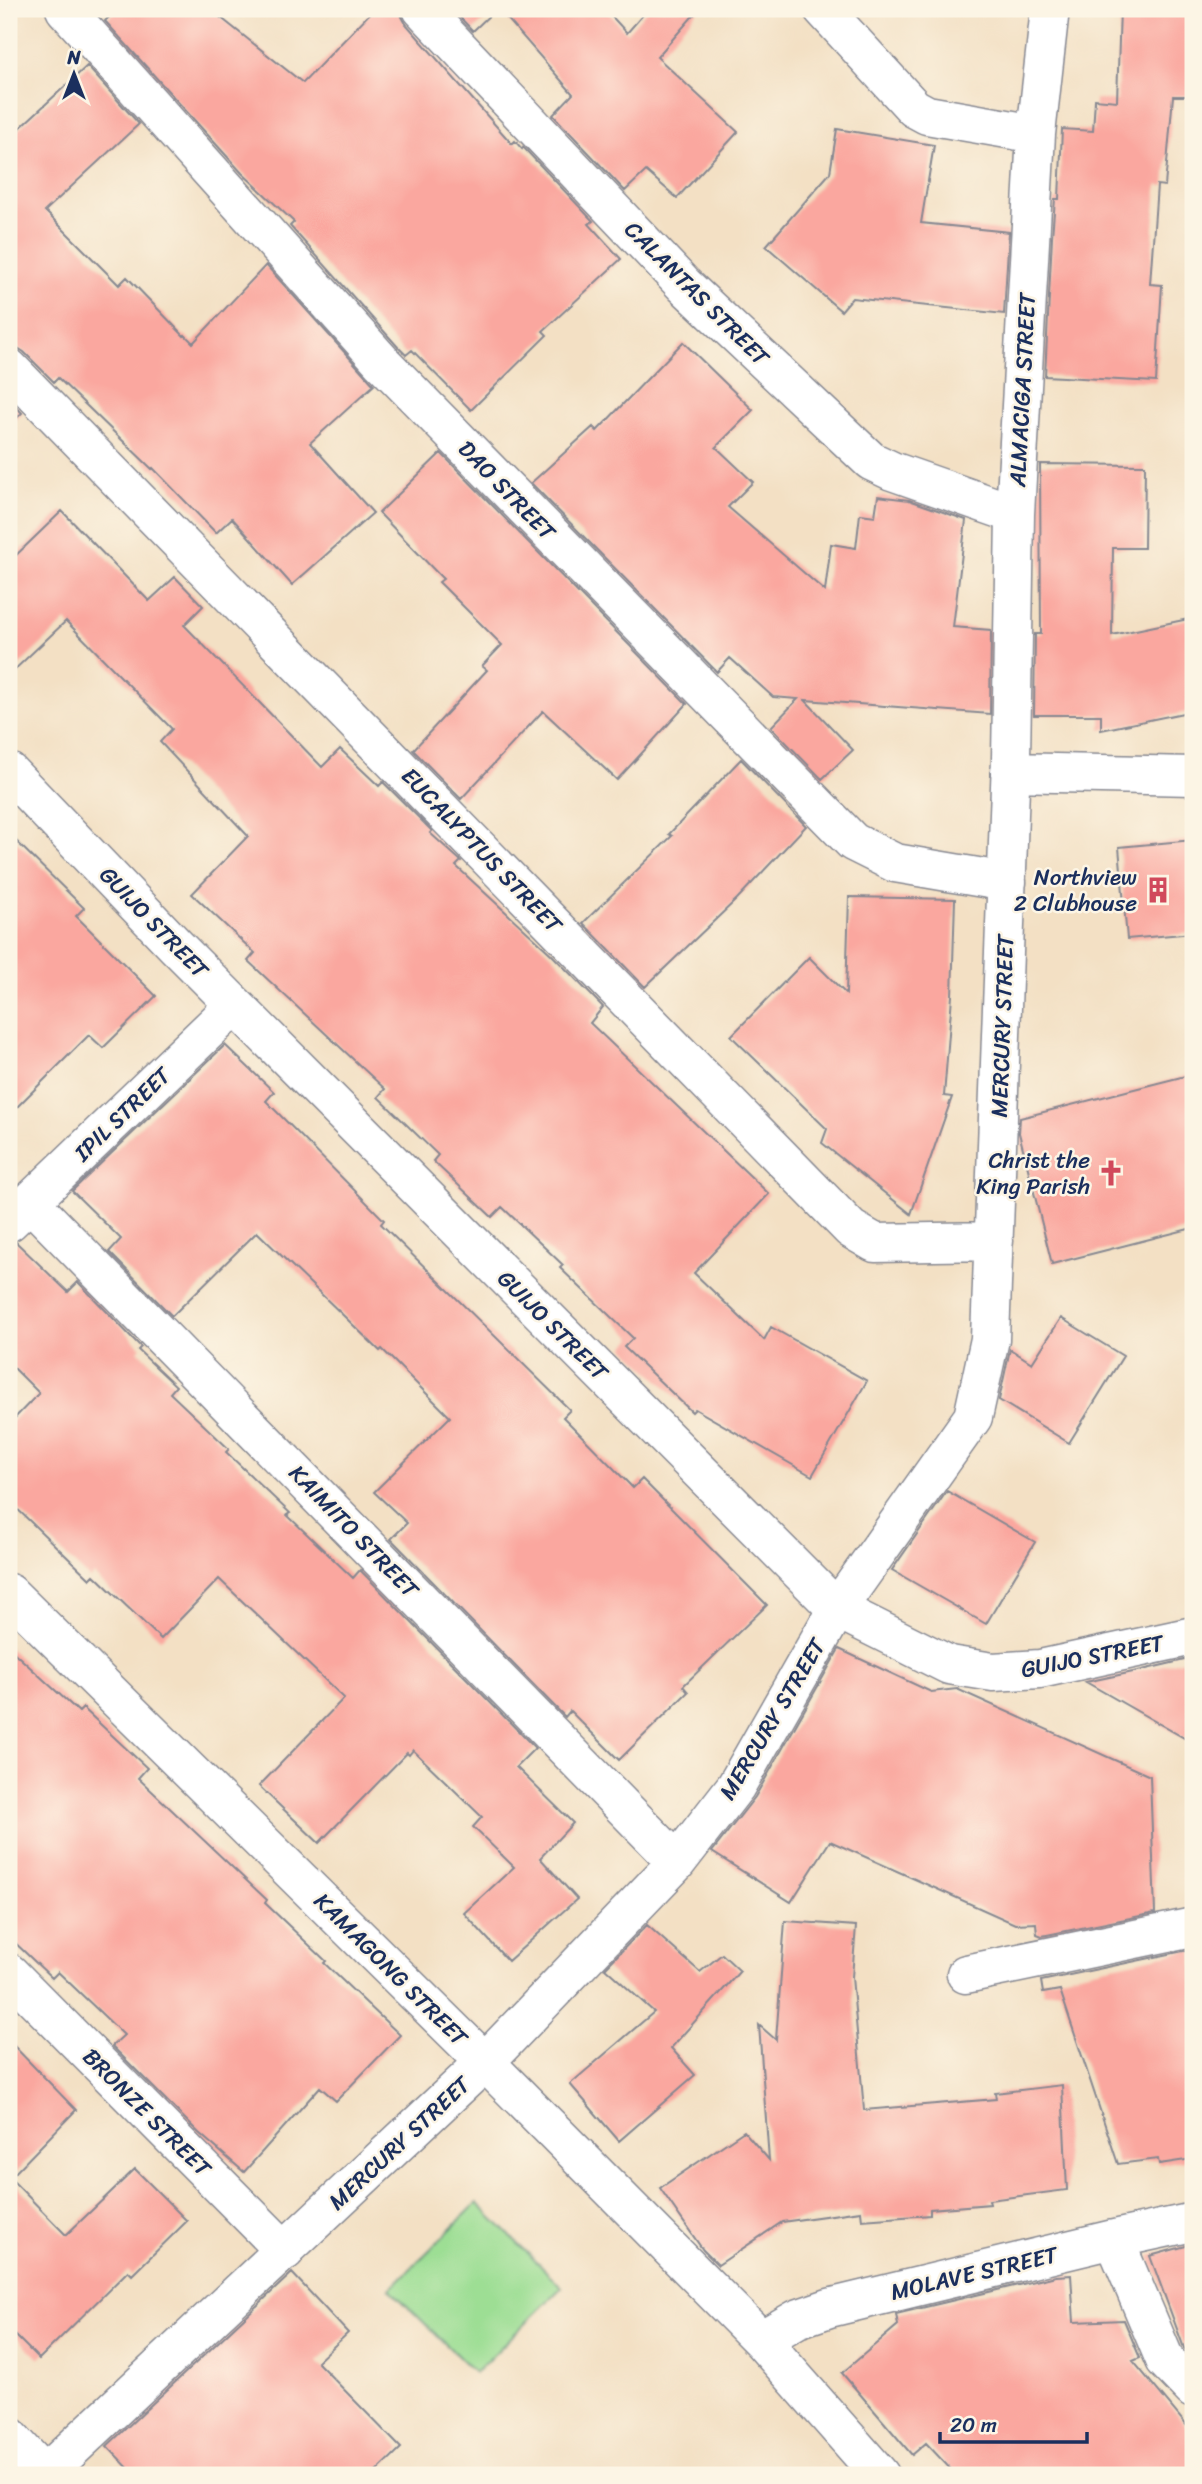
<svg xmlns="http://www.w3.org/2000/svg" width="1202" height="2484" viewBox="0 0 1202 2484" font-family="Sriracha,sans-serif">
  <rect width="100%" height="100%" fill="#fcf5e5"/>
  <filter id="ink" filterUnits="userSpaceOnUse"><feTurbulence type="fractalNoise" baseFrequency=".0143" numOctaves="2"/><feDisplacementMap in="SourceGraphic" scale="14" xChannelSelector="R" yChannelSelector="G"/><feConvolveMatrix kernelMatrix="1 2 1 2 8 2 1 2 1" color-interpolation-filters="sRGB"/></filter>
  <filter id="wash" filterUnits="userSpaceOnUse"><feTurbulence type="fractalNoise" baseFrequency=".00686" numOctaves="4" result="noise"/><feDisplacementMap in="SourceGraphic" scale="28" xChannelSelector="R" yChannelSelector="G"/><feGaussianBlur stdDeviation="1.57" result="paint"/><feColorMatrix in="noise" values="0 0 0 0 0 0 0 0 0 0 0 0 0 0 0 0 0 1.4 0 .05"/><feComposite in="paint" operator="in"/></filter>
  <g filter="url(#wash)">
    <rect width="100%" height="100%" fill="#f3e0c4"/>
    <!-- grass -->
    <path fill="#9dde94" stroke="#5c8679" stroke-width="2" d="M477,2203L562,2287L475,2373L390,2289Z"/>
    <g id="blocks">
      <!-- building -->
      <path fill="#faa79f" d="M117,9H210L303,83L374,9H401V15L406,24L512,144L515,141L522,149L523,147L593,221L589,224L621,259L543,331L547,335L471,410L412,350L406,355L398,347L290,226L294,222L242,173L105,21Z
        M452,9H496L473,31Z
        M499,9H605L627,33L648,9H699L657,57L738,132L677,198L646,171L625,191L553,115L573,94Z
        M1120,9H1193V96H1173L1165,186L1157,185L1150,284L1162,285L1156,382L1045,376L1052,237L1055,199H1059L1062,129L1093,131L1095,99L1117,101Z
        M87,66L139,124L45,211L119,285L127,277L184,336L185,335L193,343L266,265L374,385L310,443L373,513L292,585L232,518L216,533L153,468L152,469L58,378L54,382L24,352L16,347H9V138Z
        M837,129L934,145L921,223L1009,232L1004,314L852,298L841,311L766,246L830,173Z
        M683,342L753,410L716,447L753,482L728,507L825,591L831,544L856,548L860,514L875,516L878,496L909,500L966,520L953,627L991,630L990,714L805,700L853,750L822,779L771,727L798,699L773,697L730,658L717,672L531,483L593,427L597,431Z
        M9,399L22,413L9,425Z
        M441,453L687,704L617,780L543,711L461,799L413,750L487,670L482,666L502,645L439,582L443,579L379,513Z
        M1040,464L1145,465L1144,548H1113L1112,635L1193,618V711L1101,730V715H1034L1035,634H1041Z
        M62,511L149,601L175,577L203,606L184,625L322,767L340,749L379,786L383,782L432,831L430,833L461,861L456,866L551,954L603,1007L590,1023L769,1194L694,1273L764,1340L771,1327L867,1381L812,1476L695,1409L692,1412L624,1347L633,1338L560,1268L563,1265L502,1207L492,1217L433,1161L438,1155L378,1097L385,1089L248,961L255,953L192,894L248,836L160,742L172,729L66,621L9,675V562Z
        M741,759L806,826L737,899L645,987L583,923L672,836L669,834Z
        M9,834L84,908L76,916L156,996L103,1048L89,1035L9,1115Z
        M1193,840V933L1127,939L1119,847Z
        M849,897L955,899L952,996L944,1096L952,1097L911,1214L822,1143L827,1129L731,1036L809,957L846,994Z
        M225,1045L274,1092L266,1101L384,1220L381,1224L570,1410L563,1417L633,1488L642,1479L767,1605L683,1686L688,1692L619,1760L570,1711L565,1717L391,1539L407,1523L374,1492L450,1417L382,1349L380,1351L257,1232L172,1316L109,1252L121,1239L72,1191Z
        M1193,1074V1228L1052,1264L1019,1133L1020,1118Z
        M16,1242L68,1292L78,1282L141,1347L138,1350L176,1386L170,1393L229,1449L226,1452L290,1513L287,1515L353,1578L360,1570L535,1748L516,1767L573,1823L540,1858L577,1899L508,1961L464,1913L514,1867L473,1827L482,1817L413,1750L409,1755L407,1753L319,1843L259,1786L344,1698L219,1579L161,1639L94,1575L90,1579L9,1501V1424L39,1393L9,1363V1243Z
        M1061,1318L1123,1356L1069,1443L999,1400L1010,1349L1032,1363Z
        M947,1491L1035,1542L986,1624L892,1570Z
        M9,1648L79,1712L83,1708L147,1768L138,1778L267,1900L265,1903L326,1961L324,1963L400,2035L336,2101L320,2087L244,2172L199,2133L112,2046L124,2035L58,1972L52,1978L9,1937Z
        M839,1649L931,1692L957,1689L1150,1776L1155,1913L1042,1936L1037,1934L1036,1923L1015,1924L830,1841L791,1902L712,1852L755,1797Z
        M1193,1658V1743L1086,1682L1138,1671Z
        M785,1921L856,1926L852,1977L864,2110L996,2099L995,2093L1062,2085L1067,2190L989,2200L990,2204L930,2209V2215L862,2220L861,2211L782,2222L718,2265L703,2250L660,2188L744,2131L769,2160L759,2025L776,2040Z
        M647,1925L700,1972L722,1954L740,1971L671,2048L695,2075L619,2141L570,2084L654,2012L605,1968Z
        M1193,1949V2159L1159,2164L1158,2159L1118,2164L1060,1990L1043,1993L1041,1981Z
        M9,2041L76,2110L10,2178L66,2235L135,2169L187,2221L132,2275L128,2271L39,2359L9,2329Z
        M1193,2244V2358L1184,2348L1150,2256Z
        M292,2273L348,2333L317,2362L401,2448L373,2475H135L107,2446Z
        M1071,2275L1074,2322L1124,2320L1140,2358L1133,2361L1193,2433V2475H956L926,2443L912,2455L842,2373L898,2325L896,2314L1056,2276Z"/>
    </g>
  </g>
  <g filter="url(#ink)">
    <use href="#blocks" fill-opacity="0" stroke="#878891" stroke-width="2"/>
    <g fill="none" stroke-linecap="round" stroke-linejoin="round">
      <!-- minor casing -->
      <g stroke="#878891" stroke-width="41">
        <path id="minor" d="M65,9L382,362L853,842L895,863L1007,882
          M422,9L684,285L871,461L892,471L1015,514
          M823,9L914,108L927,115L1036,134
          M9,368L851,1229L875,1243L994,1241
          M9,772L176,946L837,1609L949,1665L993,1672L1040,1669L1193,1636
          M1010,772L1193,776
          M30,1202L677,1862
          M9,1222L235,1005
          M9,1593L485,2062L761,2340L880,2475
          M9,1973L285,2251
          M966,1974L1193,1927
          M1114,2239L1165,2360L1193,2389
          M761,2340L797,2319L829,2308L1114,2239L1193,2222
          M9,2436L45,2475
          M45,2474L485,2062L677,1862L736,1786L837,1609L973,1417L990,1339L1011,759L1015,514L1036,134L1050,9"/>
      </g>
      <!-- minor -->
      <use href="#minor" stroke="#fff" stroke-width="38"/>
    </g>
  </g>
  <!-- icons -->
  <defs>
    <g id="building-bare" transform="scale(2.1)"><path d="M-4-6H4V6H1V3H-1V6H-4ZM-2.5-4.3h1.7v1.8h-1.7ZM.8-4.3h1.7v1.8H.8ZM-2.5-1h1.7V.8h-1.7ZM.8-1h1.7V.8H.8Z" fill="#d1495b" stroke="#fcf5e5" stroke-width="2.5" paint-order="stroke"/></g>
    <g id="church-bare" transform="scale(2.1)"><path d="M-1.2-6h2.4v3.5h3.3v2.4h-3.3V6h-2.4V-.1h-3.3v-2.4h3.3Z" fill="#d1495b" stroke="#fcf5e5" stroke-width="2.5" paint-order="stroke"/></g>
  </defs>
  <g fill-rule="evenodd">
    <use href="#building-bare" x="1158" y="890"/>
    <use href="#church-bare" x="1111" y="1173"/>
  </g>
  <g text-anchor="middle" stroke-width="5" stroke-linejoin="round" paint-order="stroke">
    <!-- street labels -->
    <g font-size="23" fill="#1b2f5e" stroke="#fcf5e5">
      <text transform="translate(697 293) rotate(45)" y="8">CALANTAS STREET</text>
      <text transform="translate(1022 390) rotate(-87)" y="8">ALMACIGA STREET</text>
      <text transform="translate(507 490) rotate(46)" y="8">DAO STREET</text>
      <text transform="translate(482 850) rotate(46)" y="8">EUCALYPTUS STREET</text>
      <text transform="translate(154 922) rotate(46)" y="8">GUIJO STREET</text>
      <text transform="translate(1002 1026) rotate(-88)" y="8">MERCURY STREET</text>
      <text transform="translate(122 1114) rotate(-44)" y="8">IPIL STREET</text>
      <text transform="translate(553 1325) rotate(45)" y="8">GUIJO STREET</text>
      <text transform="translate(354 1531) rotate(46)" y="8">KAIMITO STREET</text>
      <text transform="translate(1092 1656) rotate(-11)" y="8">GUIJO STREET</text>
      <text transform="translate(772 1719) rotate(-59)" y="8">MERCURY STREET</text>
      <text transform="translate(391 1969) rotate(45)" y="8">KAMAGONG STREET</text>
      <text transform="translate(147 2112) rotate(45)" y="8">BRONZE STREET</text>
      <text transform="translate(399 2143) rotate(-43)" y="8">MERCURY STREET</text>
      <text transform="translate(974 2273) rotate(-13)" y="8">MOLAVE STREET</text>
    </g>
    <!-- poi labels -->
    <g font-size="23" fill="#1b2f5e" stroke="#fcf5e5" text-anchor="end">
      <text x="1137" y="885">Northview<tspan x="1137" dy="26">2 Clubhouse</tspan></text>
      <text x="1090" y="1168">Christ the<tspan x="1090" dy="26">King Parish</tspan></text>
    </g>
  </g>
  <!-- margin -->
  <rect width="1202" height="2484" fill="none" stroke="#fcf5e5" stroke-width="35"/>
  <!-- north arrow -->
  <g transform="translate(74 74)" stroke="#fcf5e5" stroke-width="5" paint-order="stroke">
  <path d="M0-5L12 26L0 18L-12 26Z" fill="#1b2f5e"/>
  <text y="-10" font-size="19" font-weight="bold" text-anchor="middle" fill="#1b2f5e">N</text>
  </g>
  <!-- scale -->
  <path d="M940 2432v10h147v-10" fill="none" stroke="#1b2f5e" stroke-width="3.5"/>
  <text x="950" y="2432" font-size="21" fill="#1b2f5e" stroke="#fcf5e5" stroke-width="5" paint-order="stroke">20 m</text>
</svg>
